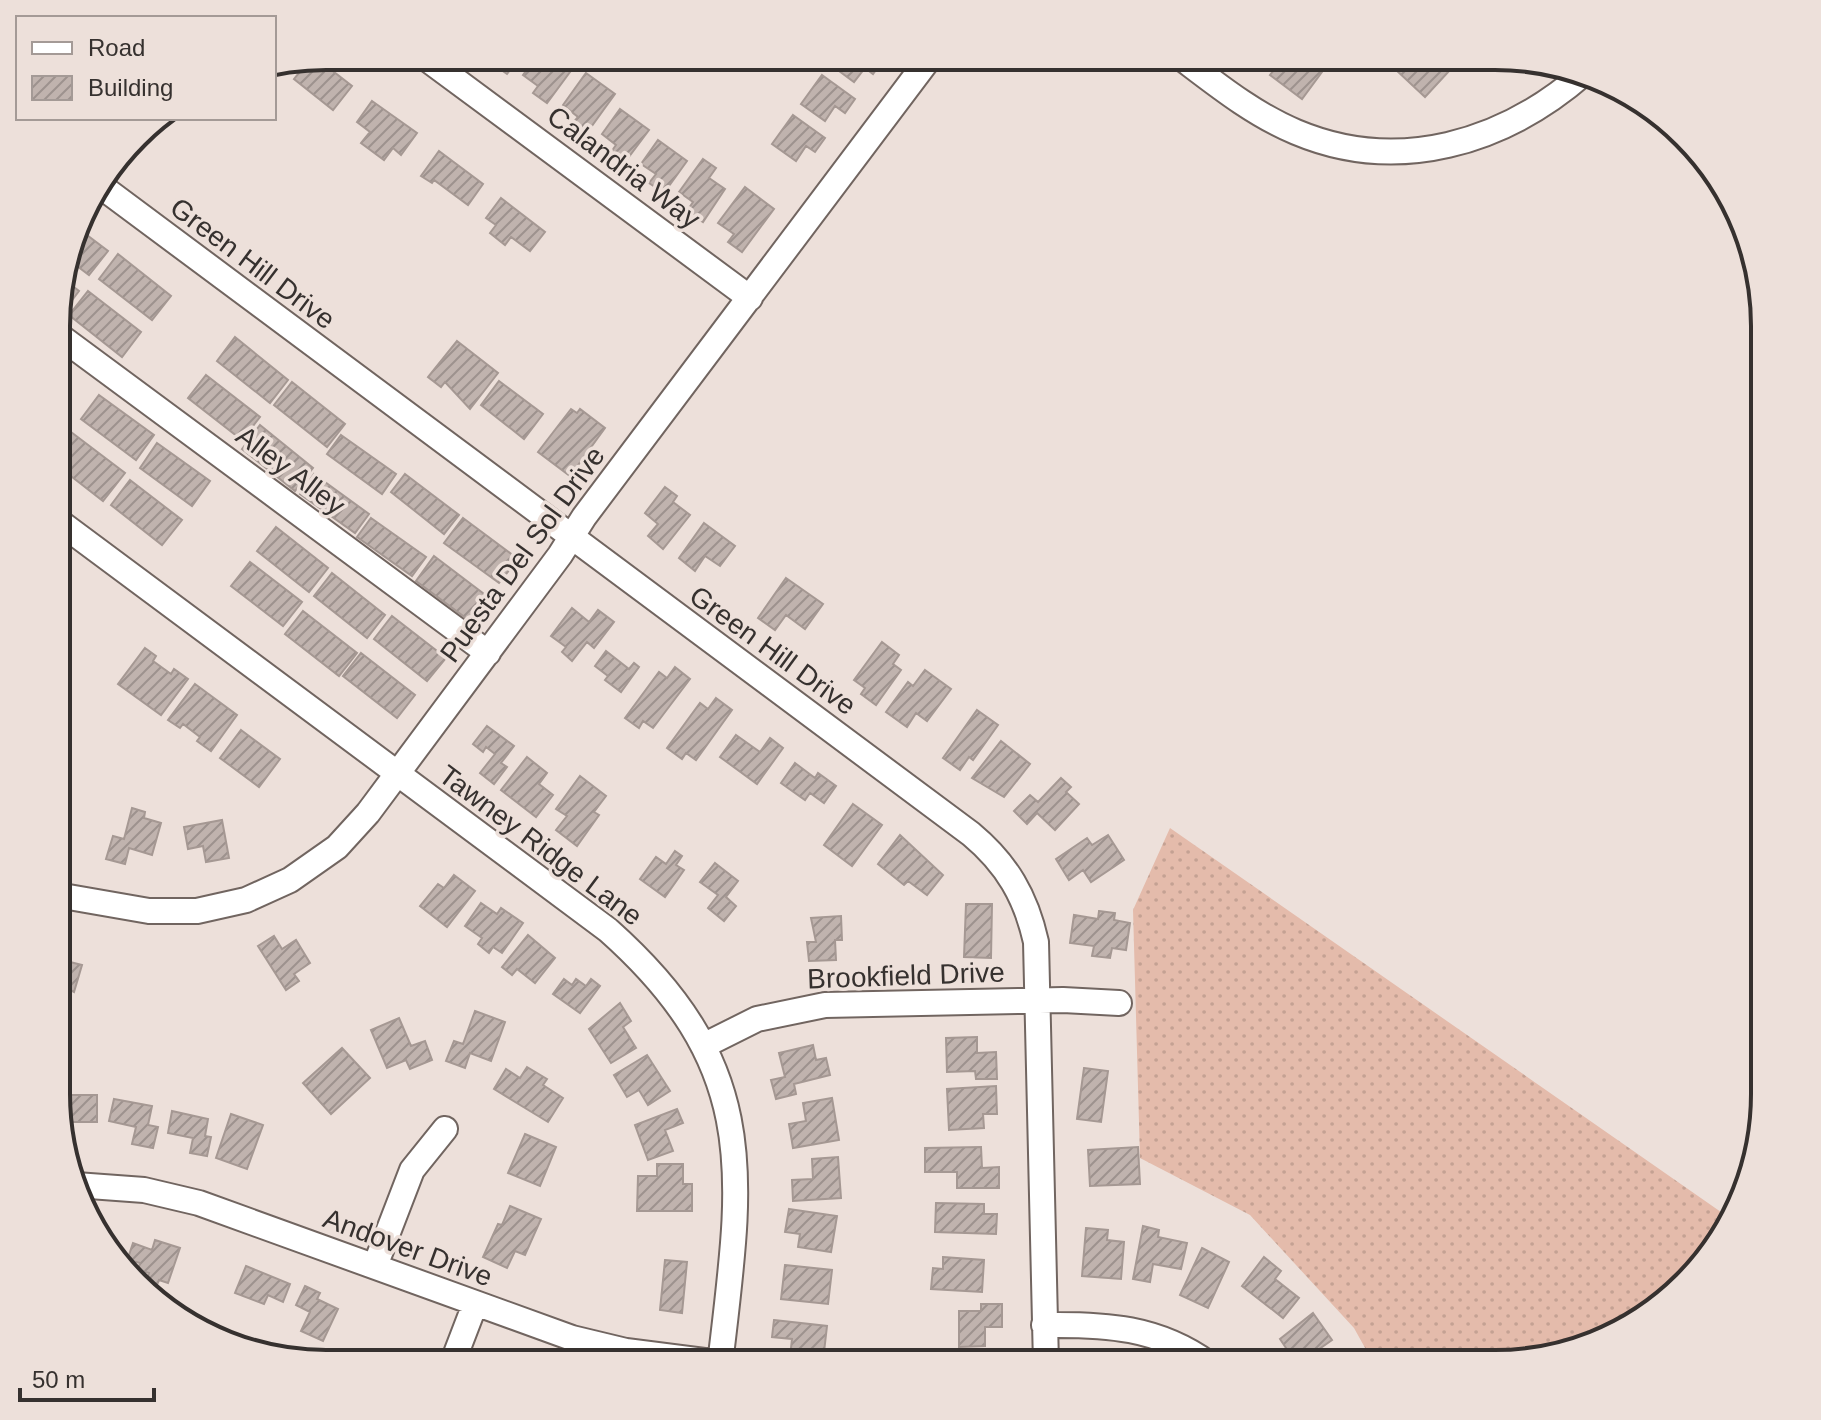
<svg xmlns="http://www.w3.org/2000/svg" width="1821" height="1420" viewBox="0 0 1821 1420" font-family="Helvetica,sans-serif">
  <defs>
    <pattern id="grass-dots" width="8" height="8" patternUnits="userSpaceOnUse" patternTransform="scale(2)"><rect width="8" height="8" fill="#e4bbab"/><path d="M2 2h.1M6 6h.1" fill="none" stroke="#c4a193" stroke-width="1.8" stroke-linecap="round"/></pattern>
    <pattern id="building-hatch" width="6" height="6" patternUnits="userSpaceOnUse" patternTransform="scale(2)"><rect width="6" height="6" fill="#c0b3ae"/><path d="M-1 1l2-2M0 6l6-6M5 7l2-2" fill="none" stroke="#9d928e"/></pattern>
  </defs>
  <rect width="100%" height="100%" fill="#ede0da"/>
  <!-- grass -->
  <path fill="url(#grass-dots)" d="M1170,828L1731,1219L1698,1272L1599,1343L1495,1364H1374L1354,1328L1250,1215L1140,1158L1133,910Z"/>
  <!-- building -->
  <path fill="url(#building-hatch)" stroke="#a59893" stroke-width="2" d="M498,56H521L507,74L494,65Z
    M537,56H548L570,72L547,103L533,93L538,86L523,75Z
    M837,56H879L883,60L873,74L865,68L854,82L831,65Z
    M1285,56H1301L1322,72L1302,99L1270,75Z
    M1408,57H1462L1425,97L1396,70Z
    M316,58L352,86L333,110L294,79L310,59Z
    M586,73L615,94L586,134L572,124L578,117L563,105Z
    M822,75L855,99L845,113L835,106L825,121L801,104Z
    M372,101L417,133L401,155L393,148L384,160L361,143L370,132L357,122Z
    M620,109L649,130L625,162L611,152L616,145L602,134Z
    M793,115L825,138L815,152L806,146L796,161L772,144Z
    M658,140L687,161L664,193L649,183L656,174L641,164Z
    M439,151L483,184L468,205L434,180L432,183L421,176Z
    M703,159L716,168L709,178L725,189L703,222L687,211L693,202L679,192Z
    M745,187L774,209L742,252L728,242L734,234L718,223Z
    M501,198L545,232L530,251L511,237L505,245L490,233L496,225L486,218Z
    M79,229L108,251L89,275L69,260Z
    M118,254L171,296L152,320L99,279Z
    M62,278L79,291L60,316L58,290Z
    M88,291L141,332L122,357L69,315Z
    M235,337L288,380L270,403L217,361Z
    M457,341L498,373L470,409L445,382L441,387L428,377Z
    M206,375L260,417L242,440L188,398Z
    M499,381L543,414L524,439L481,405Z
    M292,382L345,424L327,447L274,405Z
    M99,395L154,435L136,460L81,419Z
    M571,409L577,413L580,409L605,428L570,476L538,452Z
    M260,425L313,468L295,491L242,449Z
    M71,432L125,473L103,501L58,466V449Z
    M341,435L396,474L382,494L327,454Z
    M157,443L210,481L192,506L140,468Z
    M314,474L369,514L355,533L300,494Z
    M405,474L459,515L444,534L391,492Z
    M130,480L182,520L162,545L111,505Z
    M665,487L677,496L673,502L690,515L663,549L648,536L658,524L645,513Z
    M371,518L426,557L412,576L357,537Z
    M463,518L518,559L499,583L444,543Z
    M704,523L735,546L720,566L705,556L695,571L679,558Z
    M276,527L328,568L309,592L257,551Z
    M434,556L488,597L470,621L416,581Z
    M250,562L302,602L283,626L231,586Z
    M332,573L385,615L367,638L314,596Z
    M786,578L823,604L805,629L786,615L775,630L758,618Z
    M572,608L589,622L598,610L614,622L594,648L587,642L572,661L562,652L566,647L551,636Z
    M303,611L357,653L339,676L285,634Z
    M392,616L446,658L427,681L374,639Z
    M882,642L899,655L893,664L901,670L876,705L861,694L865,688L854,680Z
    M145,648L156,656L153,661L171,674L174,669L188,679L161,715L118,684Z
    M606,651L629,669L634,663L639,667L621,692L605,680L608,676L595,666Z
    M361,653L415,695L397,718L343,676Z
    M675,667L690,679L653,728L643,721L639,728L625,718L659,672L667,678Z
    M925,670L951,689L927,721L916,713L907,727L886,712L908,682L913,686Z
    M195,684L237,715L211,751L197,741L200,737L183,724L180,728L168,720Z
    M716,698L732,710L696,760L686,753L682,759L667,748L700,703L708,709Z
    M977,710L998,725L973,760L969,757L960,770L943,758Z
    M487,726L514,746L501,763L507,767L494,784L480,773L495,754L486,747L483,752L473,744Z
    M241,730L280,759L259,787L220,758Z
    M736,735L760,752L770,738L783,748L757,784L720,757Z
    M1001,741L1030,764L1004,797L972,778Z
    M527,757L547,773L539,784L553,795L536,817L501,790Z
    M795,763L815,778L818,773L836,786L824,803L810,793L805,800L781,783Z
    M580,776L606,796L594,812L599,815L577,846L556,830L567,816L556,809Z
    M1061,778L1071,787L1066,792L1079,804L1055,830L1037,813L1027,824L1014,811L1030,795L1038,802Z
    M853,804L882,825L852,866L824,845Z
    M132,808L145,812L144,818L161,823L152,855L129,848L125,864L106,859L113,836L124,839Z
    M222,820L229,858L206,862L203,846L188,849L184,827Z
    M900,835L943,875L927,895L908,881L904,885L878,864Z
    M1108,835L1124,860L1091,882L1083,870L1069,880L1056,859L1087,838L1092,845Z
    M675,851L682,856L676,865L684,870L665,897L640,879L656,857L666,864Z
    M715,863L738,881L726,897L736,906L724,921L708,908L718,895L700,882Z
    M454,875L475,891L447,927L420,906L438,884L444,888Z
    M481,903L497,914L501,908L523,923L502,953L493,947L489,953L478,944L482,938L465,926Z
    M966,904H992L991,958L964,957Z
    M1099,911L1115,913L1114,920L1130,923L1126,950L1112,948L1110,958L1092,956L1094,946L1070,943L1074,915L1098,919Z
    M841,916L842,940H835L836,960L809,961L807,942H816L811,918Z
    M528,935L555,958L535,983L517,969L512,975L502,967Z
    M274,936L282,949L296,940L310,963L294,974L299,981L286,990L258,946Z
    M57,952L64,954L62,960L82,965L74,992L57,983Z
    M564,979L572,985L576,979L586,986L591,979L600,986L580,1013L553,994Z
    M620,1003L631,1021L623,1027L636,1048L611,1063L589,1029Z
    M475,1011L505,1022L491,1061L470,1053L465,1068L446,1061L454,1041L463,1044Z
    M399,1018L411,1046L425,1041L432,1060L410,1069L406,1060L387,1068L371,1030Z
    M977,1037V1053L996,1052L997,1079H976L975,1071L947,1072L946,1038Z
    M813,1045L816,1060L826,1058L830,1075L794,1084L796,1094L776,1099L771,1080L785,1077L779,1053Z
    M342,1048L370,1078L331,1114L303,1083Z
    M647,1055L670,1091L648,1105L639,1090L627,1097L614,1075Z
    M527,1067L547,1079L543,1085L563,1098L548,1122L494,1089L506,1069L520,1078Z
    M1084,1068L1108,1071L1101,1122L1077,1119Z
    M996,1086L997,1114H983L984,1128L949,1130L947,1089Z
    M57,1095H97V1122H72L73,1142H65L57,1112Z
    M832,1098L839,1140L793,1148L789,1124L806,1121L803,1103Z
    M114,1099L152,1106L148,1125L158,1127L153,1148L132,1144L136,1127L109,1121Z
    M677,1109L683,1123L665,1130L673,1151L648,1160L635,1125Z
    M172,1111L208,1119L205,1136L211,1137L207,1156L190,1153L193,1138L168,1133Z
    M231,1114L263,1125L247,1169L216,1158Z
    M525,1134L556,1147L540,1186L508,1173Z
    M981,1147L982,1168L999,1167V1188H957V1172H925V1148Z
    M1138,1147L1140,1184L1090,1186L1088,1150Z
    M838,1157L841,1198L793,1201L792,1180L813,1179L812,1159Z
    M657,1164H683V1184H692V1211H637L638,1176H657Z
    M936,1203L984,1204V1214H997L996,1234L935,1232Z
    M510,1206L541,1219L525,1255L515,1251L507,1268L483,1257L498,1224L502,1225Z
    M789,1209L837,1216L831,1252L798,1247L800,1234L785,1232Z
    M1143,1226L1159,1230L1158,1237L1187,1243L1181,1269L1153,1264L1150,1282L1133,1279Z
    M1086,1228L1108,1230L1107,1240L1124,1242L1121,1279L1082,1276Z
    M155,1240L180,1248L168,1283L159,1280L156,1287L146,1284L149,1273L138,1270L140,1263L132,1261L128,1272L125,1267L133,1243L152,1250Z
    M1202,1248L1229,1262L1208,1308L1180,1295Z
    M943,1257L984,1260L982,1292L931,1289L933,1268L943,1269Z
    M1264,1257L1281,1271L1275,1279L1299,1298L1283,1318L1242,1286Z
    M665,1260L687,1262L682,1313L660,1310Z
    M785,1265L832,1270L828,1304L781,1299Z
    M246,1266L290,1284L283,1302L268,1295L264,1304L235,1293Z
    M305,1286L320,1293L317,1299L338,1309L323,1341L301,1331L310,1312L296,1305Z
    M981,1304H1002V1327H985V1346L959,1347V1311H981Z
    M1313,1313L1332,1340L1315,1352L1318,1356L1307,1364H1278L1273,1357L1286,1348L1280,1339Z
    M774,1320L827,1326L823,1361L790,1357L792,1339L772,1337Z
    M507,1355L526,1364H503Z
    M951,1356L1000,1357V1364H951Z"/>
  <g fill="none" stroke-linecap="round" stroke-linejoin="round">
    <!-- minor casing -->
    <g stroke="#716560" stroke-width="28">
      <path id="minor" d="M423,56L750,298
        M1179,56C1216,84 1253,114 1296,132C1398,175 1504,143 1584,73
        M98,184L971,834C1007,864 1026,897 1036,942L1046,1364
        M58,335L488,653
        M58,521L608,930C763,1068 742,1176 720,1364
        M57,895L149,911H197L246,900L290,880L337,847L368,813L560,555L584,517L931,56
        M703,1046L757,1019L825,1005L1063,1000L1119,1003
        M76,1185L144,1190L199,1203L572,1338L626,1351L720,1363
        M375,1266L412,1170L445,1129
        M1044,1325C1106,1324 1158,1327 1209,1364
        M452,1364L475,1304"/>
    </g>
    <!-- minor -->
    <use href="#minor" stroke="#fff" stroke-width="24"/>
  </g>
  <g text-anchor="middle" stroke-width="7" stroke-linejoin="round" paint-order="stroke">
    <!-- street labels -->
    <g font-size="28" fill="#36312f" stroke="#ede0da">
      <text transform="translate(624 167) rotate(37)" y="10">Calandria Way</text>
      <text transform="translate(253 263) rotate(37)" y="10">Green Hill Drive</text>
      <text transform="translate(291 470) rotate(37)" y="10">Alley Alley</text>
      <text transform="translate(522 554) rotate(-54)" y="10">Puesta Del Sol Drive</text>
      <text transform="translate(773 650) rotate(36)" y="10">Green Hill Drive</text>
      <text transform="translate(541 845) rotate(37)" y="10">Tawney Ridge Lane</text>
      <text transform="translate(906 975) rotate(-2)" y="10">Brookfield Drive</text>
      <text transform="translate(408 1247) rotate(20)" y="10">Andover Drive</text>
    </g>
  </g>
  <!-- crop -->
  <path d="M0 0H1821V1420H0ZM326 70H1495A256 256 0 0 1 1751 326V1094A256 256 0 0 1 1495 1350H326A256 256 0 0 1 70 1094V326A256 256 0 0 1 326 70Z" fill="#ede0da" fill-rule="evenodd"/>
  <path fill="none" stroke="#36312f" stroke-width="4" d="M326 70H1495A256 256 0 0 1 1751 326V1094A256 256 0 0 1 1495 1350H326A256 256 0 0 1 70 1094V326A256 256 0 0 1 326 70Z"/>
  <!-- legend -->
  <rect x="16" y="16" width="260" height="104" fill="#ede0da" stroke="#a49a96" stroke-width="2"/>
  <rect x="32" y="42" width="40" height="12" fill="#ffffff" stroke="#a49a96" stroke-width="2"/>
  <text x="88" y="56" font-size="24" fill="#36312f">Road</text>
  <rect x="32" y="76" width="40" height="24" fill="url(#building-hatch)" stroke="#a49a96" stroke-width="2"/>
  <text x="88" y="96" font-size="24" fill="#36312f">Building</text>
  <!-- scale -->
  <path d="M20 1388v12h134v-12" fill="none" stroke="#36312f" stroke-width="4"/>
  <text x="32" y="1388" font-size="24" fill="#36312f" stroke="#ede0da" stroke-width="6" paint-order="stroke">50 m</text>
</svg>
